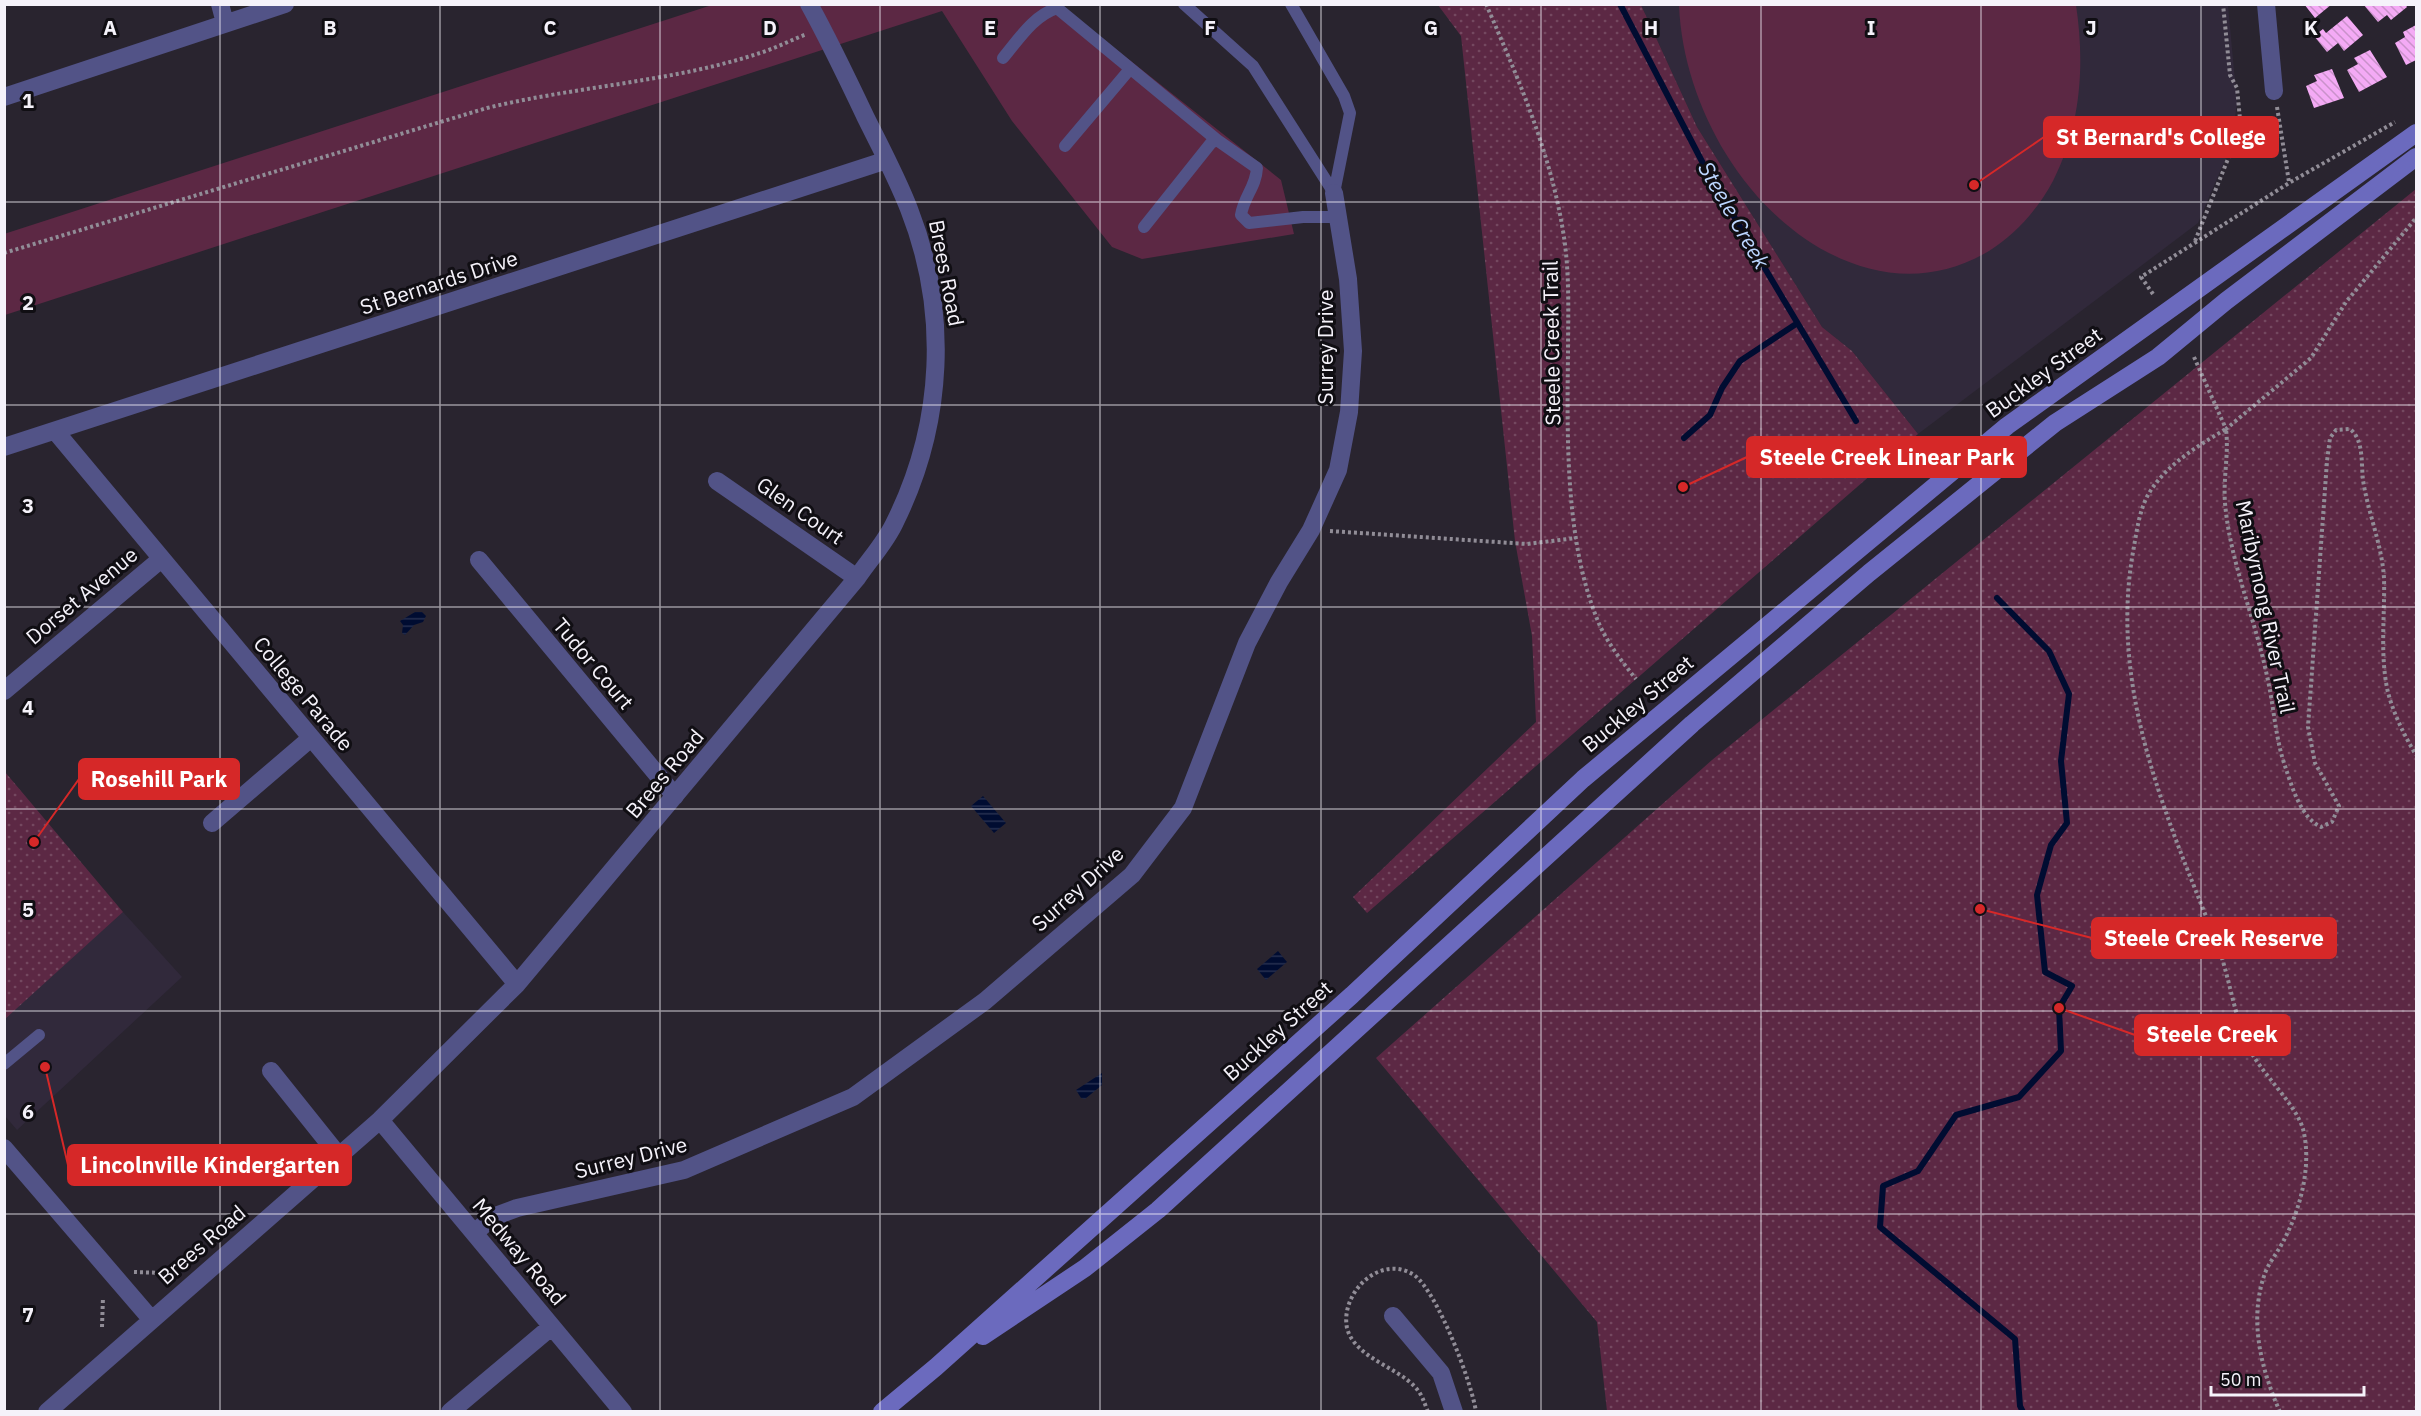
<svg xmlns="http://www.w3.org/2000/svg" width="2421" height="1416" viewBox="0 0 2421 1416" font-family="'IBM Plex Sans',sans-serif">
  <defs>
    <pattern id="park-dots" width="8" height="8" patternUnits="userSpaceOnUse" patternTransform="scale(1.5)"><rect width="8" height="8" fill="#5c2844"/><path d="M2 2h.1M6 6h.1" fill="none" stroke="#744860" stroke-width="1.8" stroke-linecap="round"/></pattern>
    <pattern id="water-rules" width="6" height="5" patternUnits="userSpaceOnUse" patternTransform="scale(1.5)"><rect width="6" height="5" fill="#000c31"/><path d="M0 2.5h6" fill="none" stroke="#263050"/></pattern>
    <pattern id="building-back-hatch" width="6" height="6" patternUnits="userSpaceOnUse" patternTransform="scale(1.5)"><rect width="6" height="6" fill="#f4aaf5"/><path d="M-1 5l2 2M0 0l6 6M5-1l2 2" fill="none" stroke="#ca92ca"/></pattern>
  </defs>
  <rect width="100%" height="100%" fill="#29242f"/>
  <!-- built -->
  <path fill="#31293b" d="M1641,5H2228L2237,103L2231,146L2198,223L1918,434L1852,351L1822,327L1697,127Z
    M123,912L182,977L17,1130L5,1116L4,1018Z"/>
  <!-- green -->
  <path fill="#5c2844" d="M715,4L1060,5L1281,180L1294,234L1142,259L1112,247L1012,121L942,11L5,315L4,234Z
    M1679,5H2076C2085,65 2081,126 2053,181C2038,209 2016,234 1989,251C1889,311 1780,243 1726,154C1699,110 1681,57 1679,5Z"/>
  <!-- park -->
  <path fill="url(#park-dots)" d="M1438,5H1641L1697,127L1822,327L1852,351L1918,434L1367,913L1353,897L1536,722L1532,636L1515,541L1461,36Z
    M2416,189V1411H1607L1597,1322L1376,1058L1712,760Z
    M5,772L123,912L5,1019Z"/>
  <!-- water -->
  <path fill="url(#water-rules)" d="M415,612H422L426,616L423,622L414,625L405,635L402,633L403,625L400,621Z
    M983,796L1006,823L994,833L971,806Z
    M1278,951L1287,962L1266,980L1257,969Z
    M1102,1073V1085L1085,1099L1081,1098L1076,1090Z"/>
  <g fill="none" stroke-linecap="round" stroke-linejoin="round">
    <!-- stream -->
    <path stroke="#000c31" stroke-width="6" d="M1620,4L1708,173L1856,421
      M1684,438L1710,415L1722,388L1740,361L1796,324
      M1997,598L2049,651L2069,694L2061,761L2067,823L2051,845L2037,895L2045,972L2072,986L2059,1008L2061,1051L2019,1097L1956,1115L1918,1171L1883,1186L1880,1227L2015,1339L2020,1406L2023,1412"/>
  </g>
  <!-- building -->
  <path fill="url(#building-back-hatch)" d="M2304,4H2332L2315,18Z
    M2363,4H2405L2407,7L2391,20L2387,15L2378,22Z
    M2347,16L2363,35L2344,51L2338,43L2327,52L2314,36L2323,29L2326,33Z
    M2416,25V60L2406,65L2395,43L2405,37L2403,32Z
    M2370,50L2387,77L2359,92L2347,70L2358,64L2354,58Z
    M2332,69L2344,98L2314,108L2306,86L2317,81L2314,75Z"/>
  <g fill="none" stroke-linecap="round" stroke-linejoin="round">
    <!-- path -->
    <path stroke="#918d97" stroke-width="4" stroke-dasharray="3 3" stroke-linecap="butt" d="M1486,4C1518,78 1550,151 1563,231C1570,272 1568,313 1568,353C1567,439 1565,546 1600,626C1609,645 1623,663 1636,679
      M2277,107L2289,182
      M2195,241L2236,139L2240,119L2237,88L2230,75L2223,4
      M4,253L487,108C577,86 673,82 760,53C776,48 791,40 807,34
      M2153,294L2141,277L2289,183L2395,122
      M2194,357L2226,429L2311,358L2346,302L2416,218
      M1330,531L1527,544L1576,538
      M134,1272L164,1273
      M102,1327L103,1297
      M1428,1412C1424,1402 1422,1394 1415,1387C1397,1367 1354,1357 1347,1328C1340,1293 1380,1253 1414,1275C1437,1291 1472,1383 1476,1412
      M2280,1412C2261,1369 2249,1321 2264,1276C2268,1263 2279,1251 2285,1238C2301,1207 2312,1164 2303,1129C2295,1102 2259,1072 2247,1044C2233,1011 2229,974 2216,941C2166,816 2109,689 2133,552C2137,531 2139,508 2151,490C2168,464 2199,445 2226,429C2229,454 2223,478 2225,503C2230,562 2255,618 2267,676C2274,706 2275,737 2285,766C2292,787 2301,818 2321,827L2332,822L2339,806L2315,763L2308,727L2327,461L2330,438L2336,430L2350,429C2364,440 2361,463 2363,480C2368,513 2382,545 2384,578C2385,615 2380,652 2387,688C2392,711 2404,735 2416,755"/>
    <!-- lane -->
    <path stroke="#525387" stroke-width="12" d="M1184,4L1253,66L1334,193
      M1291,4L1344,96L1350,113L1334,193
      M1003,58C1019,39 1033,16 1057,8L1217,140
      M1065,146L1130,69
      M1144,227L1211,143L1217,140L1257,168C1256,187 1244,196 1241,215L1249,223L1303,217H1338
      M4,1064L39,1035"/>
    <!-- street -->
    <path stroke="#525387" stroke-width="18" d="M220,4L225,23
      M2266,4L2274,91
      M4,97L285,4
      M56,432L517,984
      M4,447L887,160
      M717,481L857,578
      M479,560L675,796
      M4,691L160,560
      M212,823L311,738
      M271,1071L339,1156
      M380,1120L623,1412
      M4,1148L151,1319
      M474,1233L493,1217L517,1208L684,1170L853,1097L985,1001L1132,875L1183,808L1247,643L1279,582L1311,530L1338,470L1349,412L1353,351L1348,279L1334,193
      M1393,1316L1441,1373L1454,1412
      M47,1412L380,1120L517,984L857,578C869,560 886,542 895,522C944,423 949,311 909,209C897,178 881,148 866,118C848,80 830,42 809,4
      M450,1412L551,1327"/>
    <!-- secondary -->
    <path stroke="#6b6abe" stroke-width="18" d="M983,1336L1085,1268L1158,1210L1692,724L1869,573L2055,423L2158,357L2226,301L2416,157
      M882,1412L936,1367L1352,995L1583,779L2007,426L2416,133"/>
  </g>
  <!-- grid -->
  <path fill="none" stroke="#f5f2fa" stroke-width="1.5" stroke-opacity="0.55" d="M220,4V1412M440,4V1412M660,4V1412M880,4V1412M1100,4V1412M1321,4V1412M1541,4V1412M1761,4V1412M1981,4V1412M2201,4V1412M4,202H2416M4,405H2416M4,607H2416M4,809H2416M4,1011H2416M4,1214H2416"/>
  <g text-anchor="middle" stroke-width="6" stroke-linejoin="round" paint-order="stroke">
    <!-- street labels -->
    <g font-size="21" fill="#f5f2fa" stroke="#100e13">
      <text transform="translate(946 273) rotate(79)" y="7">Brees Road</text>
      <text transform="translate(439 283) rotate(-18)" y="7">St Bernards Drive</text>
      <text transform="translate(1552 343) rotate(-91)" y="7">Steele Creek Trail</text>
      <text transform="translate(1326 347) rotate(-90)" y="7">Surrey Drive</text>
      <text transform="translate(2044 373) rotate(-36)" y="7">Buckley Street</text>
      <text transform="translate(800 511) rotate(35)" y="7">Glen Court</text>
      <text transform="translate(82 596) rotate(-40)" y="7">Dorset Avenue</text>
      <text transform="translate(2265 607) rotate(78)" y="7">Maribyrnong River Trail</text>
      <text transform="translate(593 664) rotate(50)" y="7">Tudor Court</text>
      <text transform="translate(303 694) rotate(50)" y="7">College Parade</text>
      <text transform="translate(1638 704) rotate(-40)" y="7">Buckley Street</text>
      <text transform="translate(665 774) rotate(-50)" y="7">Brees Road</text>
      <text transform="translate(1078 889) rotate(-42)" y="7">Surrey Drive</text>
      <text transform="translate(1278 1031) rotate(-42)" y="7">Buckley Street</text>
      <text transform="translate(631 1158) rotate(-14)" y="7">Surrey Drive</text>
      <text transform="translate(202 1245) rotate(-41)" y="7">Brees Road</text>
      <text transform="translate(519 1252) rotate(50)" y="7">Medway Road</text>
    </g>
    <!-- water labels -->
    <g font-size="22" font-style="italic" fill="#bcd6ff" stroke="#100e13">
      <text transform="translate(1734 215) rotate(60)" y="8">Steele Creek</text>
    </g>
  </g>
  <g font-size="20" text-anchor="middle" font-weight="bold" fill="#f5f2fa" stroke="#100e13" stroke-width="6" stroke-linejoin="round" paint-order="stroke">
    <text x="110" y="35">A</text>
    <text x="330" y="35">B</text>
    <text x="550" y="35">C</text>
    <text x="770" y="35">D</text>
    <text x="990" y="35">E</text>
    <text x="1210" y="35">F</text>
    <text x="1431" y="35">G</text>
    <text x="1651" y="35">H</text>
    <text x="1871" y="35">I</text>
    <text x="2091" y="35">J</text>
    <text x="2311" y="35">K</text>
    <text x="28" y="108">1</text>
    <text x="28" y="310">2</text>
    <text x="28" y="513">3</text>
    <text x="28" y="715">4</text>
    <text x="28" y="917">5</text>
    <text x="28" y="1119">6</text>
    <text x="28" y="1322">7</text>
  </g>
  <!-- callouts -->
  <path fill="none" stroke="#d62828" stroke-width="2" d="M1974 185L2044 137M1683 487L1747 457M34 842L79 779M1980 909L2092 938M2059 1008L2135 1035M45 1067L68 1165"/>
  <g fill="#d62828" stroke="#100e13" stroke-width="2">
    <circle cx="1974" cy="185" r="6"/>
    <circle cx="1683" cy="487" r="6"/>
    <circle cx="34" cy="842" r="6"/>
    <circle cx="1980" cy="909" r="6"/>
    <circle cx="2059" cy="1008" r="6"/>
    <circle cx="45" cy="1067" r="6"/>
  </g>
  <g fill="#d62828" stroke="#d62828" stroke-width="2">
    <rect x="2044" y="117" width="234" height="40" rx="6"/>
    <rect x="1747" y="437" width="279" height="40" rx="6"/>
    <rect x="79" y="759" width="160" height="40" rx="6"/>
    <rect x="2092" y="918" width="244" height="40" rx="6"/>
    <rect x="2135" y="1015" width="155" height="40" rx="6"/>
    <rect x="68" y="1145" width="283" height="40" rx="6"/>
  </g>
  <g font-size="22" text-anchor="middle" font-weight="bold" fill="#fff">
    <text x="2161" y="145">St Bernard's College</text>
    <text x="1887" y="465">Steele Creek Linear Park</text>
    <text x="159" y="787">Rosehill Park</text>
    <text x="2214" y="946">Steele Creek Reserve</text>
    <text x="2212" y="1042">Steele Creek</text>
    <text x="210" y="1173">Lincolnville Kindergarten</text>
  </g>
  <!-- border -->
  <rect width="2421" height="1416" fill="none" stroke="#f5f2fa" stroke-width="12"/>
  <!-- scale -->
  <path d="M2211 1386v9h153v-9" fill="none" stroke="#f5f2fa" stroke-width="3"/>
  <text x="2220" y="1386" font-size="18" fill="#f5f2fa" stroke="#100e13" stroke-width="4.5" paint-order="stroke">50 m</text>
</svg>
